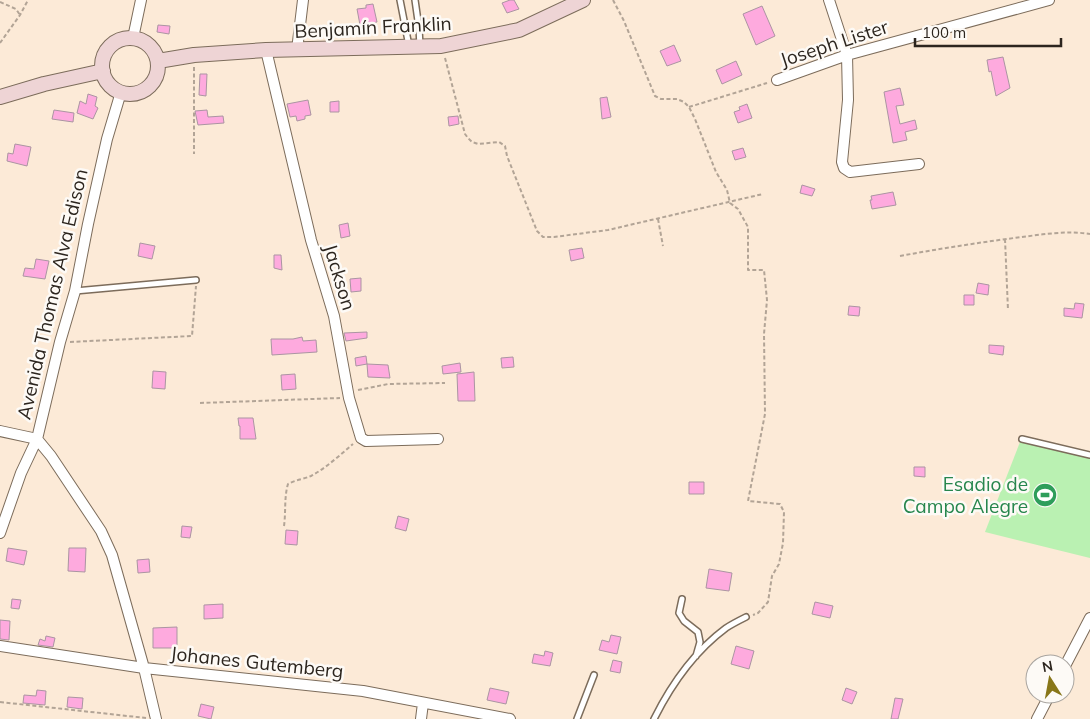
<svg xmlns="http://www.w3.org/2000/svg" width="1090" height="719" viewBox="0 0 1090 719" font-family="Mulish,sans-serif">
  <rect width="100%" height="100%" fill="#fcead7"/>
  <!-- green -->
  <path fill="#baf1b2" d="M1020,442L1090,458V558L985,532Z"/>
  <!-- building -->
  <path fill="#feaade" stroke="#ab95a2" d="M510,0H514L519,9L507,13L502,3Z
    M373,4L377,22L360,25L357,9L366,8V5Z
    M762,6L775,36L756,45L743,14Z
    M158,25L170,26L169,34L157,32Z
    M674,45L681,61L667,66L660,51Z
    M1003,57L1010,88L996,96L991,71L989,72L987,60Z
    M736,61L742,75L722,84L716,70Z
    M200,74H207L206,96L199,95Z
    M900,88L904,105L896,106L900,124L915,120L917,129L905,132L907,140L893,143L884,92Z
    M88,94L97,97L95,106L98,108L93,119L77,113L80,101L86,104Z
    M607,97L611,117L602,119L600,98Z
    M308,100L311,115L305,116V119L297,121L296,116L290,117L287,104Z
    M339,101V112H330V102Z
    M747,104L752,118L738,123L734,112L740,110L739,107Z
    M54,110L74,113L73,122L52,119Z
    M207,110L208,117L223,116L224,123L198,125L195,111Z
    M458,116L459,124L449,126L448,117Z
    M15,144L31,147L27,166L7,161L8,153L13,154Z
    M743,148L746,157L735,160L732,151Z
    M802,185L815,189L812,196L800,193Z
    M893,192L896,205L872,209L870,200H872L871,196Z
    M348,223L350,236L341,238L339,225Z
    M140,243L155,246L152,259L138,256Z
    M582,248L584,258L571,261L569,250Z
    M274,255H281L282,270L274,268Z
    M36,259L49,261L45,279L23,276L25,268L34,269Z
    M361,278V291L351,292L350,279Z
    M978,283L989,285L988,295L976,293Z
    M964,295H974V305H964Z
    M1075,303L1084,304L1082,318L1064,316V308L1074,309Z
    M849,306L860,307L859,316L848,315Z
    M367,332V338L346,341L344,333Z
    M302,337L303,341L316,340L317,352L272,355L271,339H293Z
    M989,345L1004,346L1003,355L989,353Z
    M366,356L367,364L356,366L355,358Z
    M513,357L514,367L502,368L501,358Z
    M460,363L461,372L443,374L442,366Z
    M367,364L388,365L390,378L368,377Z
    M153,371L166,372L165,389L152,388Z
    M474,372L475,401H458L457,374Z
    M295,374L296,389L282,390L281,375Z
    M238,418H253L256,439H240V426H239Z
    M914,467H925V477L914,476Z
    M689,482H704V494H689Z
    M398,516L409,519L406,531L395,528Z
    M182,526L192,527L190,538L181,537Z
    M286,530L298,531L297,545L285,544Z
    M8,548L27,551L24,565L6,561Z
    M69,548H86L85,572L68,571Z
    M149,559L150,572L138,573L137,560Z
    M709,569L732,573L729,591L706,588Z
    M12,599L21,600L19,609L11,608Z
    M815,602L833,606L830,618L812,614Z
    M223,604V618L204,619V605Z
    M0,620L10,621L9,640L0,639Z
    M177,627V648H153V628Z
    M611,635L621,637L617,654L599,650L602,640L609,642Z
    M46,636L55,638L53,647L38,645L40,639L45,641Z
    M736,646L754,651L749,669L731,664Z
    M545,651L553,653L550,666L532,663L534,654L544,656Z
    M613,660L622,662L620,673L610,671Z
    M490,688L509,692L506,704L487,700Z
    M846,688L857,692L852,704L842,700Z
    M37,690L46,691L45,705L23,703L24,695L36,696Z
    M68,697L83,698L82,709L67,707Z
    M895,698L903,699L898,719H891Z
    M201,704L214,707L211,719L198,716Z"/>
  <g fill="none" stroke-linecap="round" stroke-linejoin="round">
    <!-- lane casing -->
    <g stroke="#7c6c5b" stroke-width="8">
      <path id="lane" d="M400,0L409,46
        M415,0L419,28L420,46
        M75,291L196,280
        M1022,439L1090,455
        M682,599L679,613L684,621L698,632L700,642L696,656
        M577,719L594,675
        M654,719C671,685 695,651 726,628C732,624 740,620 746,617"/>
    </g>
    <!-- street casing -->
    <g stroke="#7c6c5b" stroke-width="12">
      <path id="street" d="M829,0L847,55L848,100L842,162L844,168L850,172L919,164
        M133,38L141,0
        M266,50L311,240L334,316L349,398L361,438L366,441L438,439
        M297,50L303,0
        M777,80L847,55L1049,0
        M121,92L107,139L88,224L75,291L60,342L37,439L51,456L101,531L112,555L144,668L156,719
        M0,431L37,439L21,473L0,533
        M0,646L144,668L363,691L510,719
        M1065,666L1090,618
        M421,719L423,703
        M1037,719L1050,694"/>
    </g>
    <!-- secondary casing -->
    <g stroke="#7c6c5b" stroke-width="16">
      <path id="secondary" d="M102 66a28 28 0 1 1 56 0a28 28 0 1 1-56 0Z
        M158,61L194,55L266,50L441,46L519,30L583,0
        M0,97L44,84L103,71"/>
    </g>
    <!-- path -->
    <path stroke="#b2a496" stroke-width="2" stroke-dasharray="4 2.5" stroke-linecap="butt" d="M613,0L624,21L655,96L661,99H677L684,102L689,107L695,119L716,172L727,190L730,203L738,209L748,227V270H764L767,300L764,334L765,414L748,501L780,504L784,512L783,543L779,564L772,576L768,602L758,613L753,615
      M0,2L16,9L20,15
      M0,43L20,15L28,0
      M445,58L465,134L468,138L472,142L478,144L499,142L505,146L507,156L537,231L543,237H554L608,230L763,194
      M194,67V154
      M689,107L767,83
      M658,219L663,246
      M1005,239L1008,310
      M900,256C938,249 976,243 1014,238C1039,235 1065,230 1090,234
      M70,342L192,336L196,286
      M358,390L388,384L445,383
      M200,403L340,398
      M284,526C286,512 284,497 288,484C295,480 304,479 311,476C326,468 340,455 353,444
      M280,671L290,665
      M0,702L146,718"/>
    <!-- lane -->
    <use href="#lane" stroke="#fff" stroke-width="5"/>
    <!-- street -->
    <use href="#street" stroke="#fff" stroke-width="10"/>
    <!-- secondary -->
    <use href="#secondary" stroke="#eed4d5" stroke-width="14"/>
  </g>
  <!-- icons -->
  <defs>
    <g id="stadium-disc" transform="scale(1.25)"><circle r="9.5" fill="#2e9e5b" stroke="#fdfaf6"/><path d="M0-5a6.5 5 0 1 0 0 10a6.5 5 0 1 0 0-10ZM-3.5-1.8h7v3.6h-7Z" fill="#fff"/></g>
  </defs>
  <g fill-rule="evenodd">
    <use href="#stadium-disc" x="1045" y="495"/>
  </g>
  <g text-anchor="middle" stroke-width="5" stroke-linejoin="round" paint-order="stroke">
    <!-- street labels -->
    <g font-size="19" fill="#2c251e" stroke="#fdfaf6">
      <text transform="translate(373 27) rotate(-3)" y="7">Benjamín Franklin</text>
      <text transform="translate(834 43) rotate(-18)" y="7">Joseph Lister</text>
      <text transform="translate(340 277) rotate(73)" y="7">Jackson</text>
      <text transform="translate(52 294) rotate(-77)" y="7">Avenida Thomas Alva Edison</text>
      <text transform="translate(257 662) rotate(6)" y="7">Johanes Gutemberg</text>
    </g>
    <!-- leisure labels -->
    <g font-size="19" fill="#27864d" stroke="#fdfaf6" text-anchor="end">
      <text x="1028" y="491">Esadio de<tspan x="1028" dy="22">Campo Alegre</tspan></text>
    </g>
  </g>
  <!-- north arrow -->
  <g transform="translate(1050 679) rotate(349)"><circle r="24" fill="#fdfaf6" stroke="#a9a5a0"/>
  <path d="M0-4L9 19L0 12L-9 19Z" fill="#887619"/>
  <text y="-8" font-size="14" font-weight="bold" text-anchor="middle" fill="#2c251e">N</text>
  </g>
  <!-- scale -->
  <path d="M915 38v8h146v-8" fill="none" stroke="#2c251e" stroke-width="2.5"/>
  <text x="922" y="38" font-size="15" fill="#2c251e" stroke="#fdfaf6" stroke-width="4" paint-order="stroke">100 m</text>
</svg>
